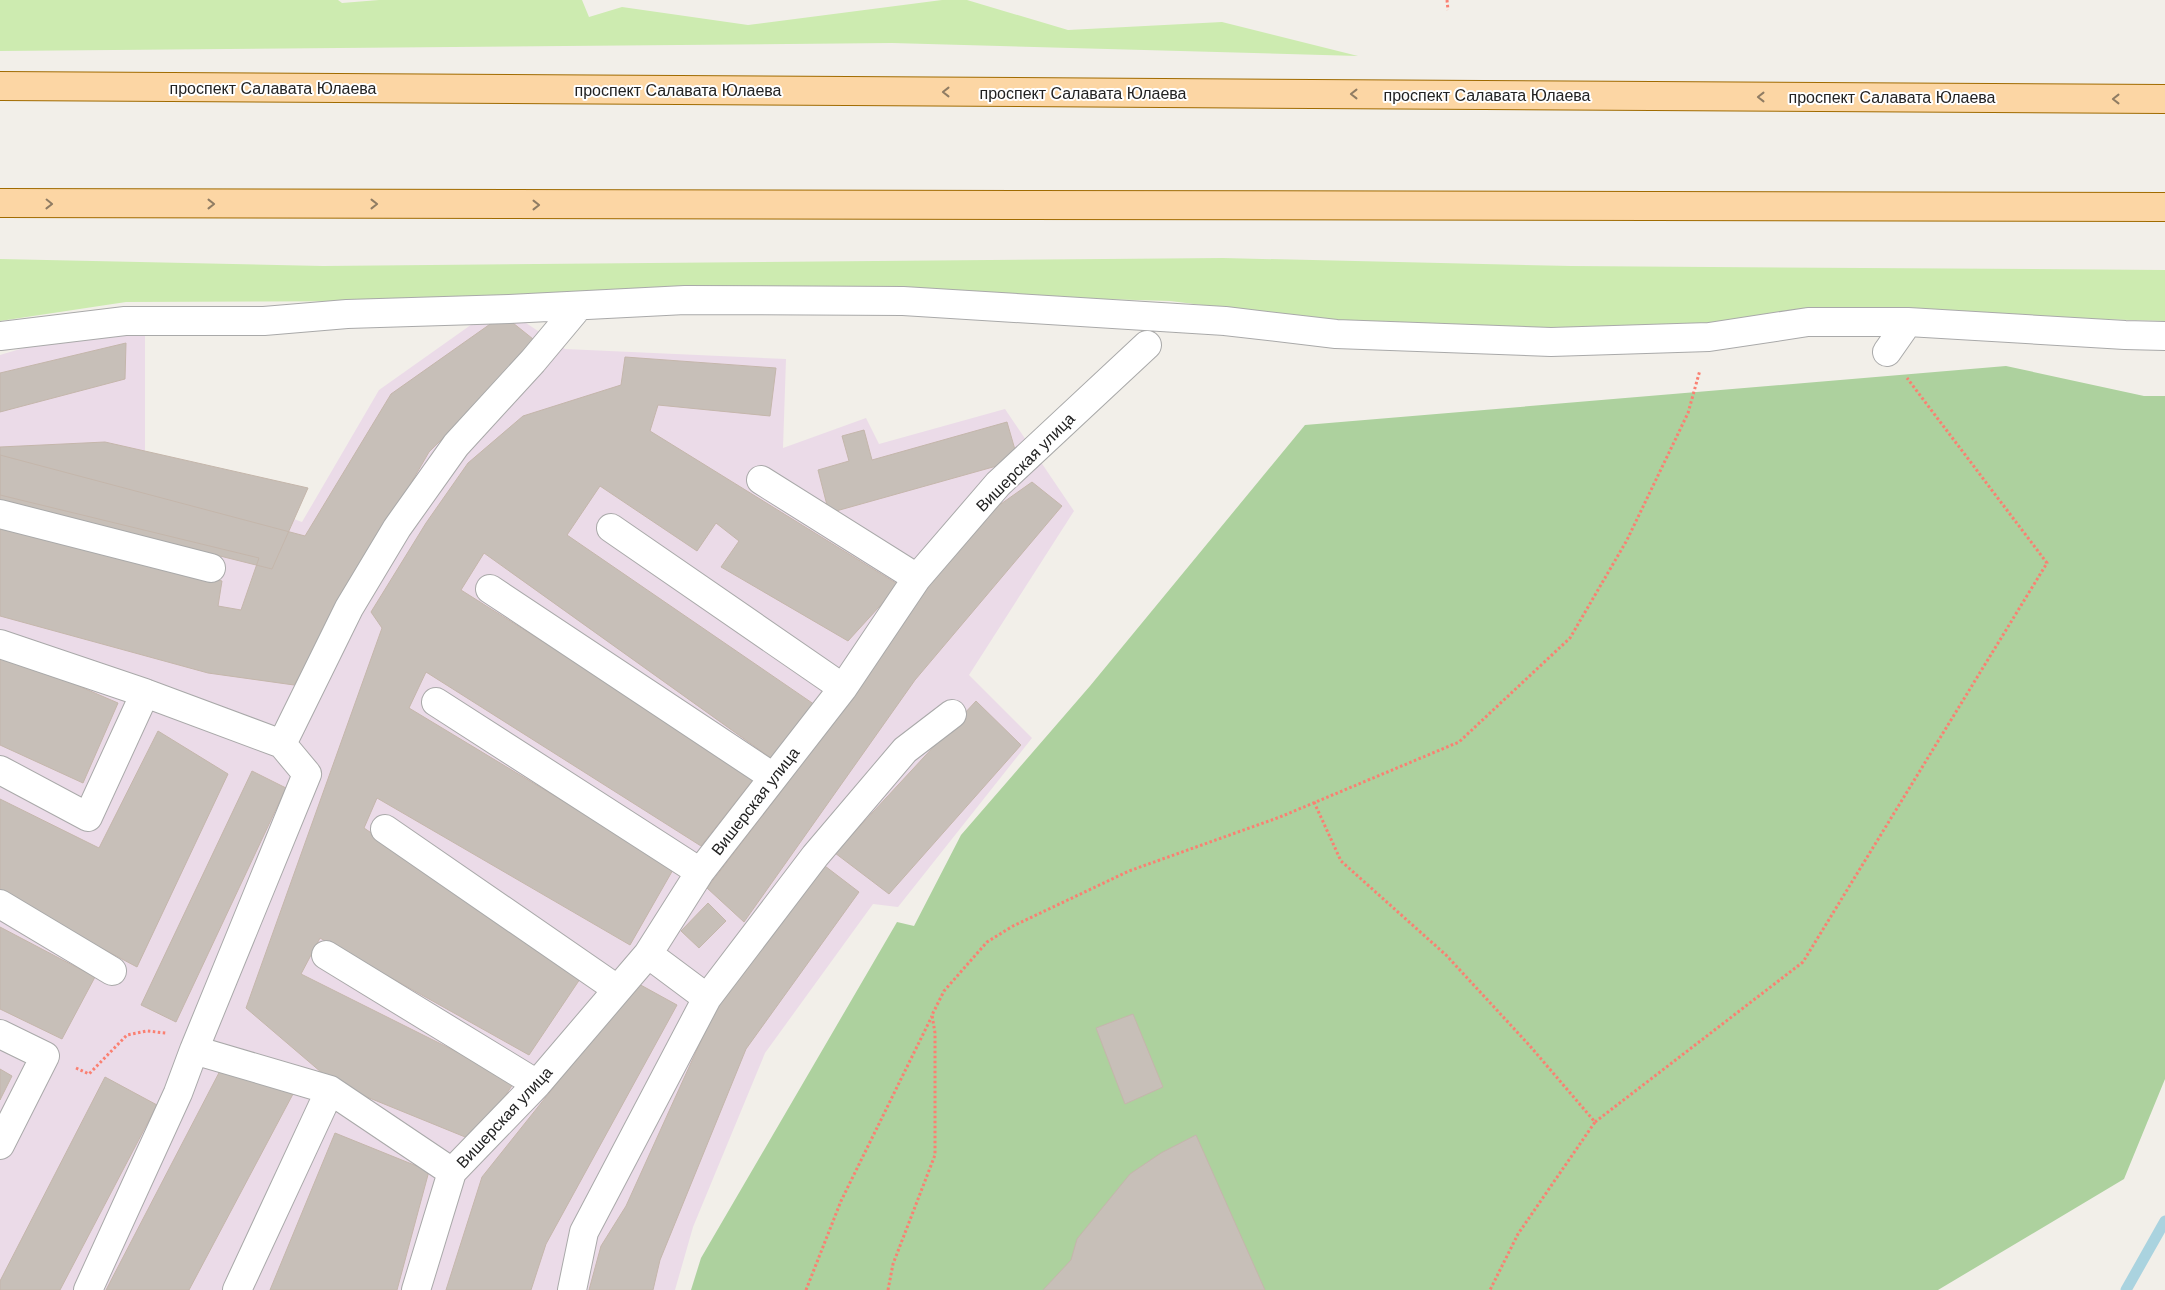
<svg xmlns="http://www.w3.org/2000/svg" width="2165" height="1290" viewBox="0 0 2165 1290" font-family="Helvetica,sans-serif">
  <rect width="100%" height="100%" fill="#f2efe9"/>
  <!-- industrial -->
  <path fill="#ebdbe8" d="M499,305L565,349L786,359L783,448L866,418L879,444L1005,409L1074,511L969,675L1032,738L898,907L873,904L765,1053L693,1227L675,1290H0V355L64,336L145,333V465L302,522L379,390Z"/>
  <!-- grass -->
  <path fill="#cdebb0" d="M0,0H338L342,3L379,0H582L589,17L622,7L748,25L942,0H967L1068,30L1222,22L1358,56L892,43L0,51Z
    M1223,258L1571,266L2165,270V321L2026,317L1715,323L1548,331L1355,324L1170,301L737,288L408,301L126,302L0,321V259L323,266Z"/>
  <!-- forest -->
  <path fill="#add19e" d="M2006,366L2144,396H2165V1079L2124,1179L1938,1290H691L701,1258L897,922L914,926L961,835L1090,686L1305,425Z"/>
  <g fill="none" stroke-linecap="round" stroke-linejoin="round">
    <!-- stream -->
    <path stroke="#aad3df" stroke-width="11" d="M2126,1290L2165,1221"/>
  </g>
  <!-- building -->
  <path fill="#c7bfb8" stroke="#c4b6ab" d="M503,315L538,343L429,452L294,685L208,673L0,616V524L222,581L218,606L241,610L259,558L0,495V455L305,536L391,394Z
    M126,343L125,379L0,412V373Z
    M625,357L776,368L770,416L658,405L650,431L899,585L848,641L721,567L739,541L716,523L697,551L600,486L567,535L818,707L775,761L484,553L461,590L756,776L701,846L426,672L409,708L674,868L630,945L377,798L364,828L582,976L529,1055L320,938L301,974L515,1081L475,1141L335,1084L246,1008L382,628L371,612L426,523L468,463L523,416L621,385Z
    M1007,422L1018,460L829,513L818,470L849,461L842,436L864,430L872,460Z
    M105,442L308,488L272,569L0,501V447Z
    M1032,482L1062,506L915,680L744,922L707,888L786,785L974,523Z
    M0,652L118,703L83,783L0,745Z
    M976,701L1021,745L889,894L835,853Z
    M158,731L228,774L137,967L0,894V799L99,848Z
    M252,771L286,788L176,1022L141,1005Z
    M821,863L859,892L746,1049L660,1260L653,1290H589L601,1246L626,1206L729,979Z
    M708,903L726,921L699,948L681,931Z
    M0,927L95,977L62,1039L0,1009Z
    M637,983L677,1005L546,1244L531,1290H446L482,1177Z
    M1133,1014L1163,1087L1125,1104L1096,1028Z
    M223,1065L293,1094L189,1290H106Z
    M0,1069L12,1076L0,1100Z
    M105,1077L157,1105L60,1290H0V1281Z
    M335,1133L429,1171L397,1290H270Z
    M1196,1135L1265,1290H1043L1071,1260L1077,1239L1130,1174L1161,1153Z"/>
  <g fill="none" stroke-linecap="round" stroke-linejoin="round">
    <!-- minor casing -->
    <g stroke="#a9a9a9" stroke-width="30">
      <path id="minor" d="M0,336L125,321H264L347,314L509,309L685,300L903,301L1225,321L1336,334L1551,342L1709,337L1808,322H1908
        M1887,352L1908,322L2125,335L2165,336
        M761,480L917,578
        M0,514L211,568
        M611,528L843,688
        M490,589L773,777
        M0,644L145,693L282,744L307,774L194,1050
        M436,702L700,872
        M282,744L349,608L397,528L456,445L533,361L579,306
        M0,770L88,817L145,693
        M385,829L617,989
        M0,904L112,971
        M648,954L707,998L815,856L905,750L952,714
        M326,955L537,1084
        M0,1034L45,1056L0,1145
        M88,1290L178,1093L194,1050L330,1090L452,1172
        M237,1290L330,1090
        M416,1290L452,1172L537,1084L648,954L700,872L843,688L917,578L998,484L1147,345
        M572,1290L584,1232L707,998"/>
    </g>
    <!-- major casing -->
    <g stroke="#a06b00" stroke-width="30">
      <path id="major" d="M0,86L2165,99
        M0,203L2165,207"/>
    </g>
    <!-- path -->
    <path stroke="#fa8072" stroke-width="3" stroke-dasharray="2.5 2.5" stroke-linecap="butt" d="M1447,0L1448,10
      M1314,802L1341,861L1446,955L1530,1046L1595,1122L1518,1234L1490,1290
      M76,1068L89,1074L127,1035L147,1031L166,1033
      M1595,1122L1803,962L2047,563L1907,378
      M806,1290L841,1201L932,1016
      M888,1290L893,1264L935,1155V1033L932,1015L944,991L987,942L1013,926L1129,871L1280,817L1459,742L1570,638L1627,540L1688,413L1700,370"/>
    <!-- minor -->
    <use href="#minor" stroke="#fff" stroke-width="28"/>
    <!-- major -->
    <use href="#major" stroke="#fcd6a4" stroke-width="28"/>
  </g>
  <!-- one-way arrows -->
  <defs><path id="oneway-chevron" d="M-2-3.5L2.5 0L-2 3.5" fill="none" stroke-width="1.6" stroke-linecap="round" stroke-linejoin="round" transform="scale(1.25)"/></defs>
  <g stroke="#8f7c63">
    <use href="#oneway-chevron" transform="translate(946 92) rotate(-180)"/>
    <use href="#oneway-chevron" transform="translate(1354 94) rotate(-180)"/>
    <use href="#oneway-chevron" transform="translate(1761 97) rotate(-180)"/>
    <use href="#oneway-chevron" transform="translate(2116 99) rotate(-180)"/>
    <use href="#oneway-chevron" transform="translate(49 204) rotate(1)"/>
    <use href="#oneway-chevron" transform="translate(211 204)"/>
    <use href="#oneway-chevron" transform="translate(374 204)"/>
    <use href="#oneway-chevron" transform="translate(536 205)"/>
  </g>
  <g text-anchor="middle" stroke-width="4" stroke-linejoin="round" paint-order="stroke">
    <!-- street labels -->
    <g font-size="16" fill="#222" stroke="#fff">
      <text x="273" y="94">проспект Салавата Юлаева</text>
      <text x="678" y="96">проспект Салавата Юлаева</text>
      <text x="1083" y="99">проспект Салавата Юлаева</text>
      <text x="1487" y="101">проспект Салавата Юлаева</text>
      <text x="1892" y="103">проспект Салавата Юлаева</text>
      <text transform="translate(1025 462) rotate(-45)" y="6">Вишерская улица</text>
      <text transform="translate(755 801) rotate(-52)" y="6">Вишерская улица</text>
      <text transform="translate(504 1117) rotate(-47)" y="6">Вишерская улица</text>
    </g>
  </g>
</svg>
